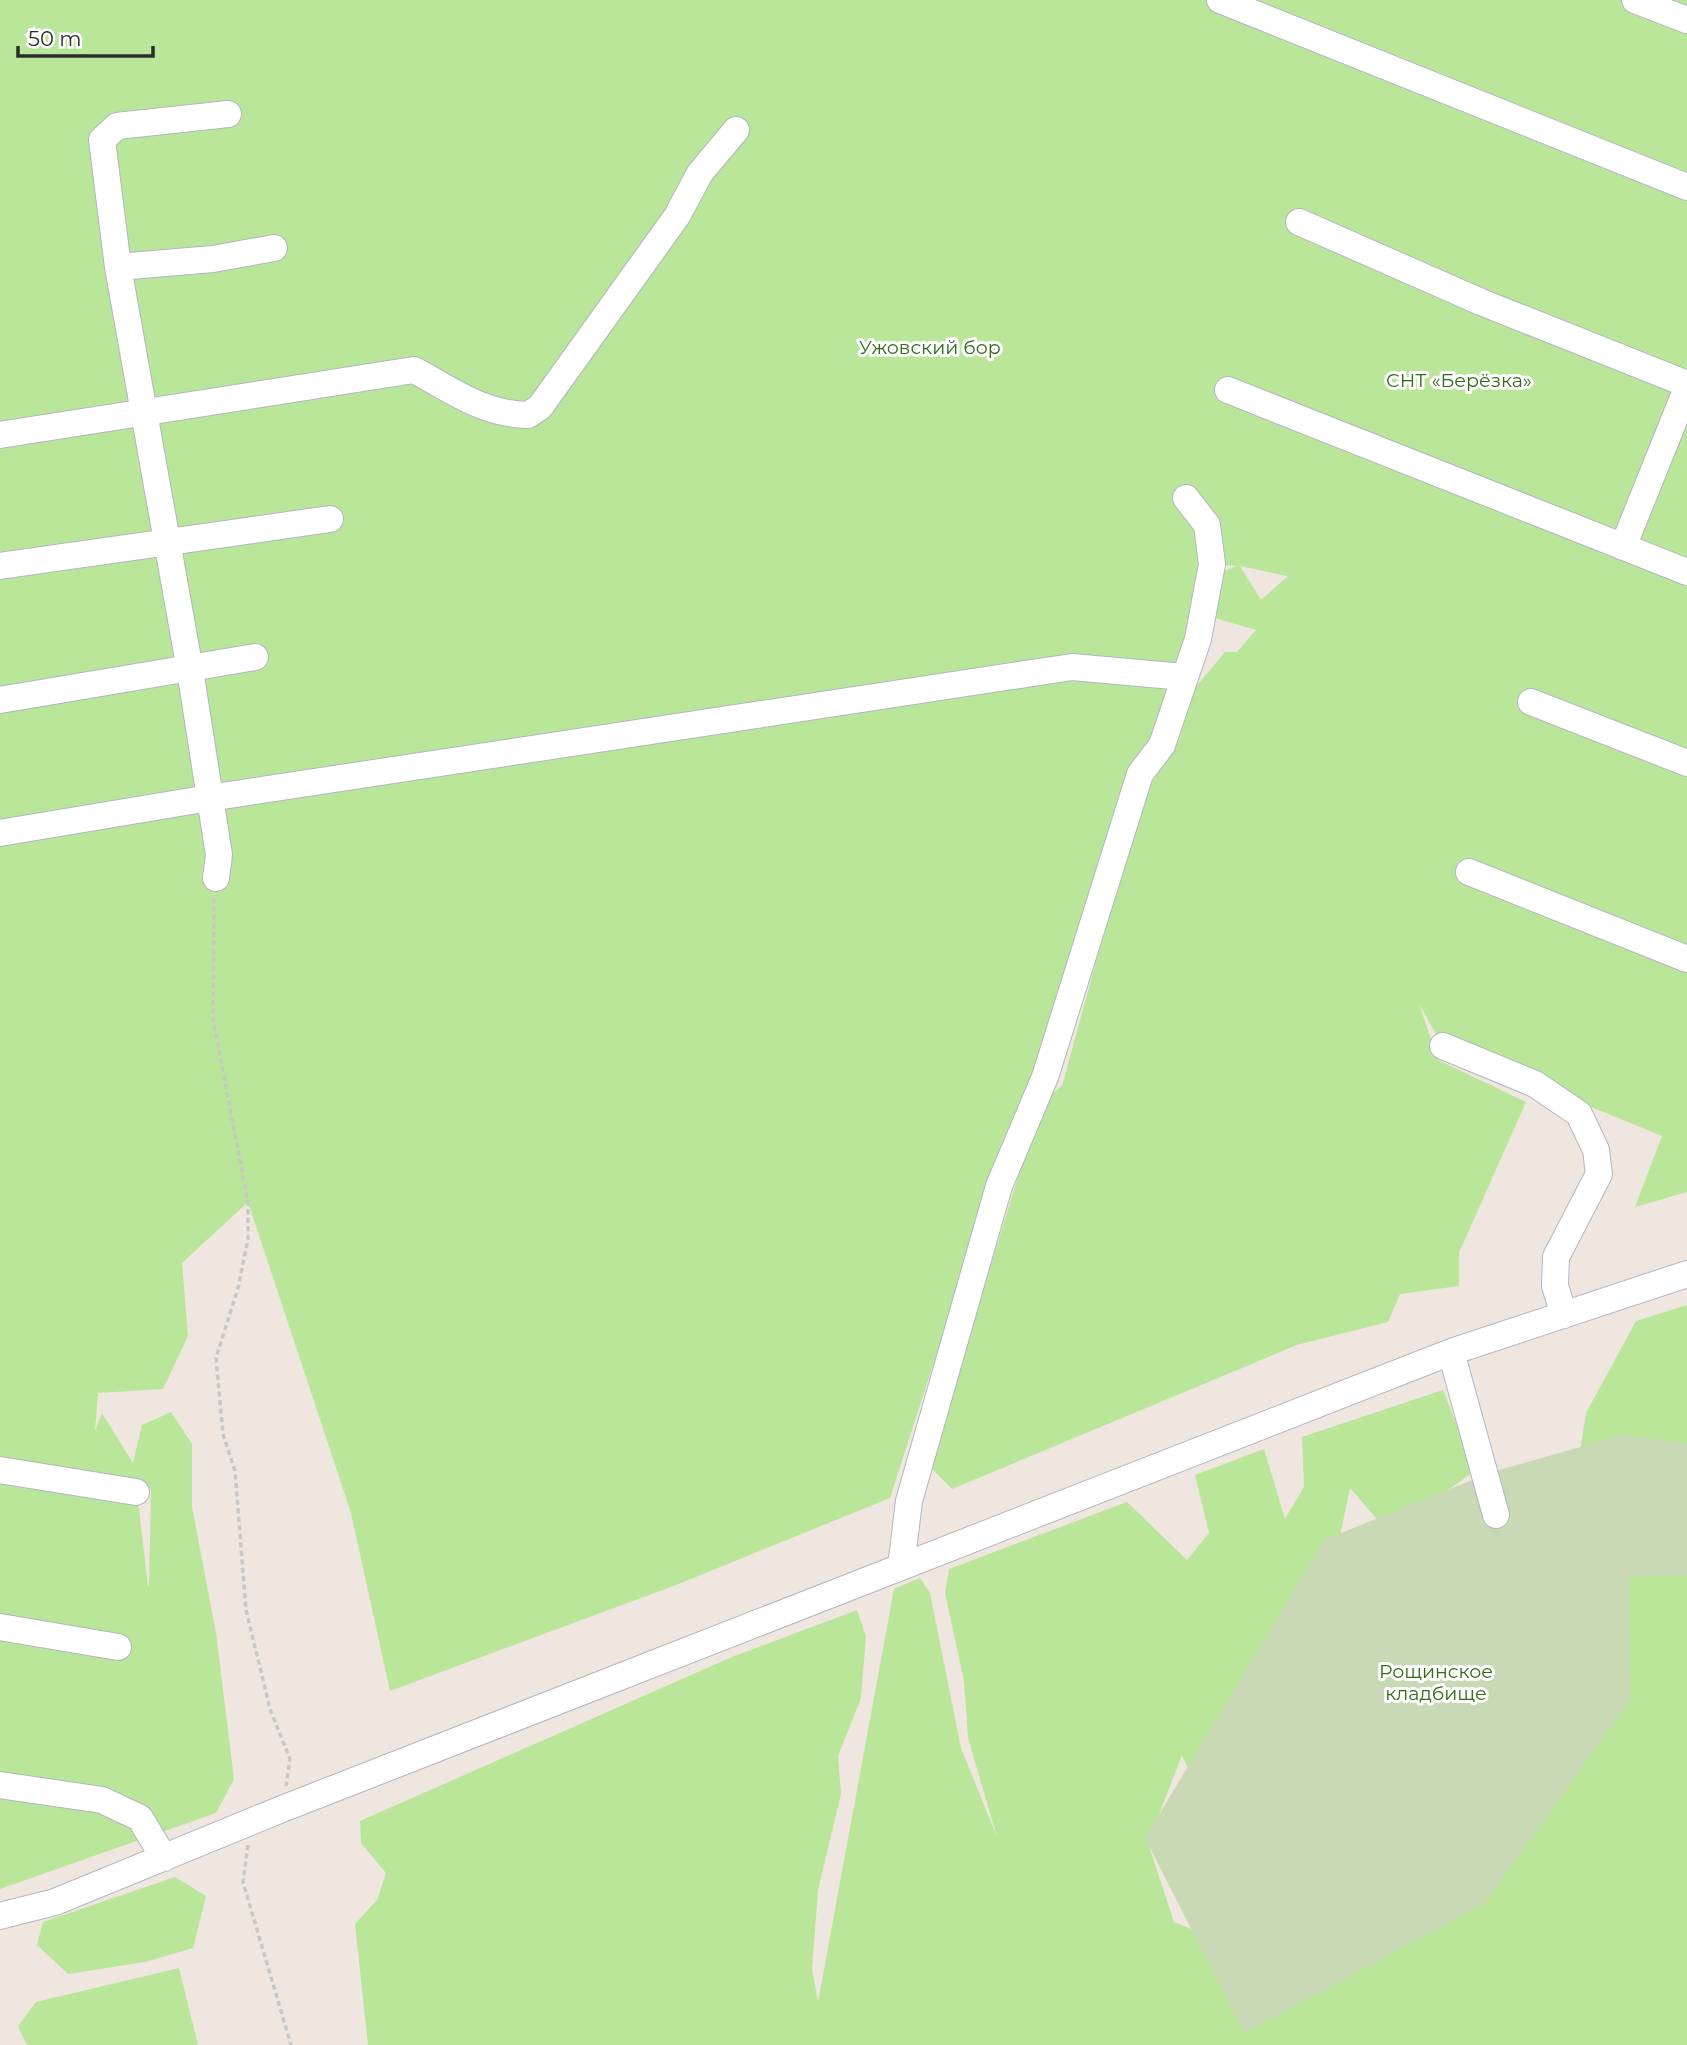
<svg xmlns="http://www.w3.org/2000/svg" width="1687" height="2045" viewBox="0 0 1687 2045" font-family="Montserrat,sans-serif">
  <rect width="100%" height="100%" fill="#eee6df"/>
  <!-- green -->
  <path fill="#bae69a" fill-rule="evenodd" d="M0,0H1687V1192L1635,1207L1662,1136L1443,1046L1419,1004L1438,1060L1526,1102L1459,1253V1286L1400,1294L1388,1322L1297,1345L952,1489L929,1466L1041,1102L1062,1086L1140,801L1179,740L1195,688L1225,652H1237L1256,630L1215,618L1221,572L1237,566L1212,564L1037,1079L997,1167L890,1498L676,1585L390,1691L351,1513L248,1202L182,1263L188,1336L163,1389L98,1393L95,1431L102,1413L133,1463L142,1425L171,1412L192,1444V1507L216,1633L234,1779L216,1813L0,1889ZM1240,566L1287,576V577L1261,600ZM136,1484L151,1489L149,1586H148Z
    M1687,1305V1454L1576,1478L1586,1413L1636,1321Z
    M1443,1390L1475,1471L1388,1532L1350,1488L1335,1560L1196,1787L1182,1755L1148,1843L1174,1922L1196,1931L1626,1559L1687,1564V2045H368L355,1924L377,1900L386,1873L361,1843L360,1821L732,1657L857,1610L866,1636L861,1698L838,1756L841,1794L818,1890L812,1969L818,2002L894,1589L920,1578L930,1593L961,1748L997,1837L968,1738L964,1681L945,1593L949,1569L1127,1502L1187,1560L1209,1533L1195,1475L1264,1449L1285,1519L1304,1487L1302,1437Z
    M175,1877L206,1896L193,1948L145,1962L68,1974L37,1945L43,1922Z
    M179,1968L198,2045H27L18,2026L36,2002Z"/>
  <!-- cemetery -->
  <path fill="#c9d8b5" d="M1623,1435L1687,1443V1575L1629,1576L1630,1700L1485,1903L1244,2033L1145,1838L1324,1540L1492,1472Z"/>
  <g fill="none" stroke-linecap="round" stroke-linejoin="round">
    <!-- minor casing -->
    <g stroke="#b2b6c0" stroke-width="28">
      <path id="minor" d="M1220,0L1687,187
        M1635,0L1687,20
        M1299,222L1481,302L1687,384
        M118,267L213,259L274,248
        M1228,390L1687,572
        M0,435L414,370C452,390 482,414 528,415L540,407L677,216L700,173L736,130
        M1623,547L1687,388
        M0,566L330,519
        M0,700L255,657
        M1531,702L1687,763
        M0,833L209,798L1072,667L1184,677
        M1469,872L1687,959
        M216,878L219,855L190,670L118,267L102,140L117,126L228,114
        M1443,1046L1535,1084L1579,1114L1596,1150L1599,1174L1556,1257L1555,1286L1564,1315
        M1451,1352L1496,1515
        M0,1470L136,1492
        M901,1567L909,1501L999,1186L1045,1077L1140,774L1162,745L1198,639L1212,564L1207,525L1186,498
        M0,1627L118,1647
        M0,1785L102,1800L140,1818L164,1858
        M0,1916L55,1902L282,1809L1451,1352L1687,1274"/>
    </g>
    <!-- path -->
    <path stroke="#c8c8c8" stroke-width="3.5" stroke-dasharray="5 3.5" stroke-linecap="butt" d="M214,898L213,1019L248,1202V1239L238,1288L216,1358L223,1434L235,1471L246,1610L270,1709L290,1759L286,1786
      M248,1845L243,1882L291,2045"/>
    <!-- minor -->
    <use href="#minor" stroke="#fff" stroke-width="26"/>
  </g>
  <g text-anchor="middle" stroke-width="6" stroke-linejoin="round" paint-order="stroke">
    <!-- park labels -->
    <g font-size="19" fill="#316d19" stroke="#fff">
      <text x="930" y="354">Ужовский бор</text>
      <text x="1459" y="387">СНТ «Берёзка»</text>
      <text x="1436" y="1678">Рощинское<tspan x="1436" dy="22">кладбище</tspan></text>
    </g>
  </g>
  <!-- scale -->
  <path d="M18 46v10h135v-10" fill="none" stroke="#2c2c2c" stroke-width="3.5"/>
  <text x="28" y="46" font-size="21" fill="#2c2c2c" stroke="#ffffff" stroke-width="5" paint-order="stroke">50 m</text>
</svg>
